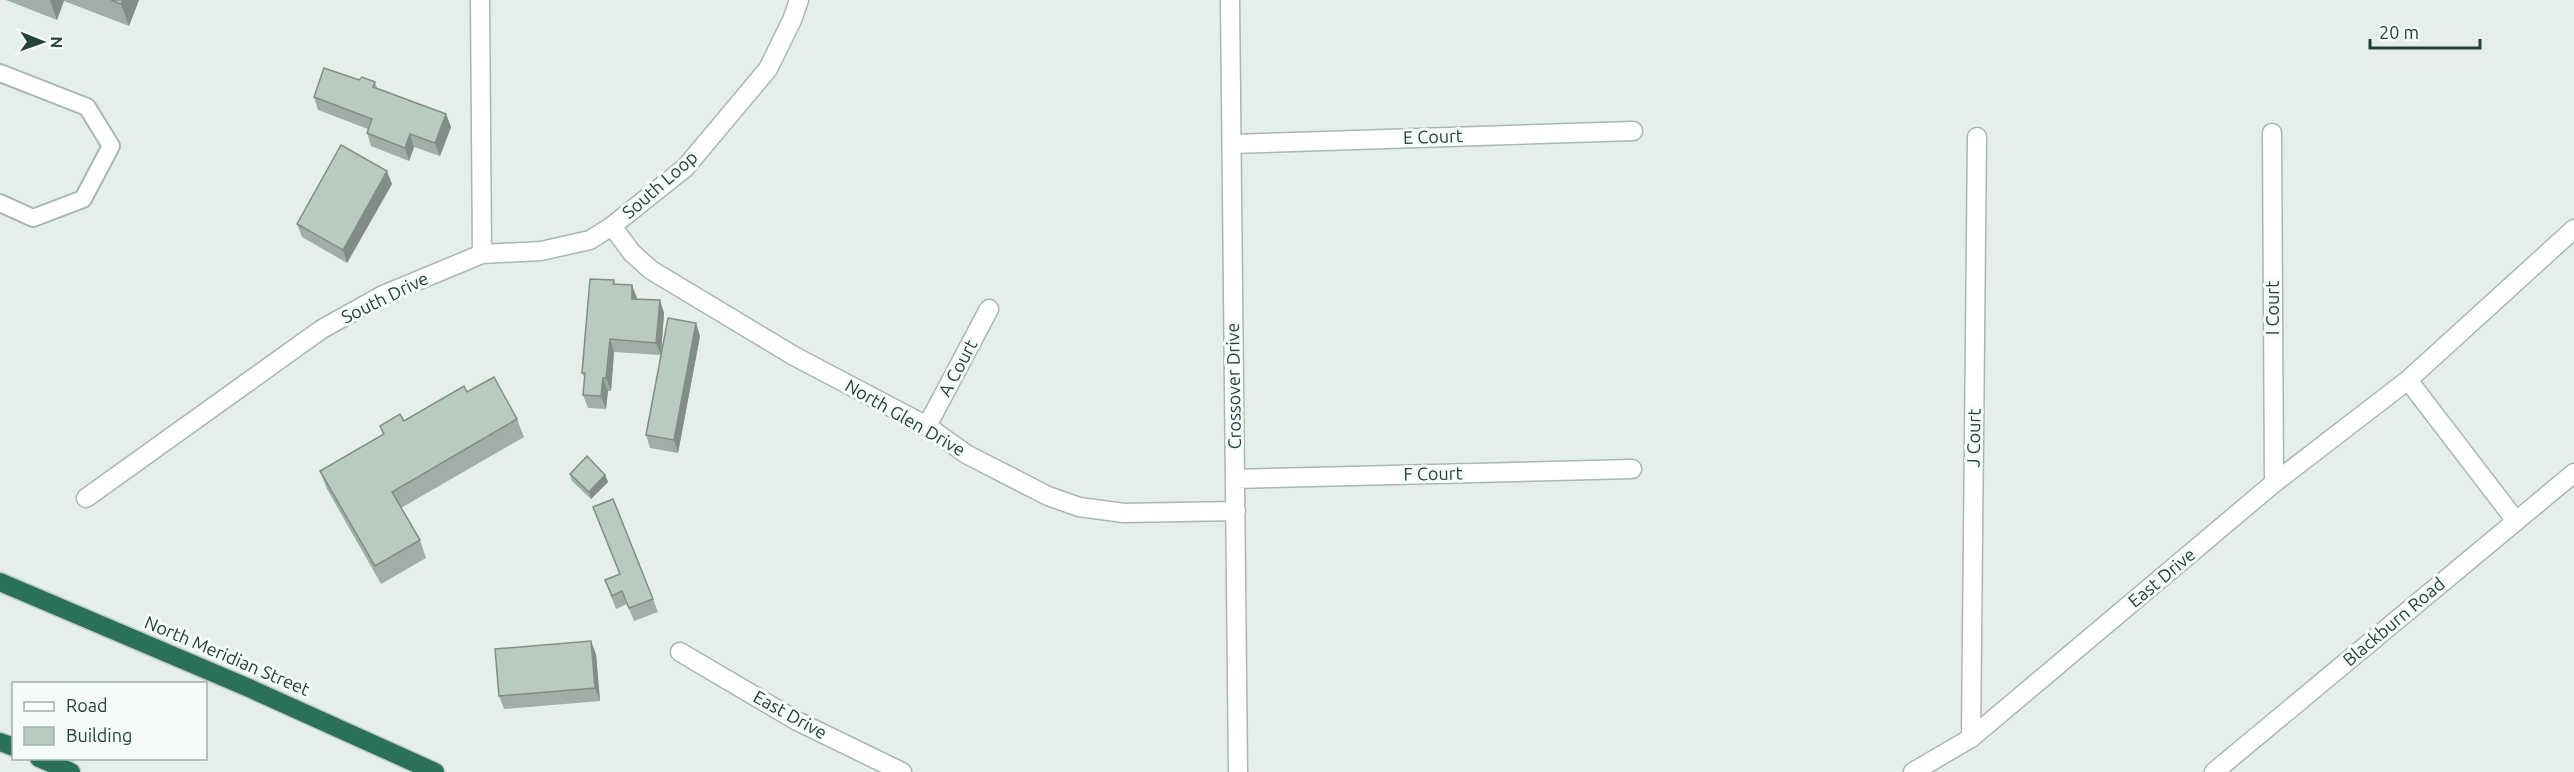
<svg xmlns="http://www.w3.org/2000/svg" width="2574" height="772" viewBox="0 0 2574 772" font-family="Ubuntu,sans-serif">
  <rect width="100%" height="100%" fill="#e4efe9"/>
  <g fill="none" stroke-linecap="round" stroke-linejoin="round">
    <!-- service casing -->
    <g stroke="#a6b8af" stroke-width="20">
      <path id="service" d="M0,73L87,107L111,146L83,199L33,218L0,203"/>
    </g>
    <!-- minor casing -->
    <g stroke="#a6b8af" stroke-width="21">
      <path id="minor" d="M480,0L482,254
        M1230,0L1238,772
        M2272,133L2274,483
        M1232,144L1633,131
        M612,226L632,253L651,270L794,356L927,426L966,454L1048,496L1079,507L1124,513L1236,511
        M2408,380L2516,521
        M927,426L989,309
        M1235,479L1632,469
        M86,498L322,329L383,295L482,254L541,251L590,240L612,226L685,168L768,69L792,20L799,0
        M680,652L797,721L902,772
        M1971,738L1977,137
        M1913,772L1971,738L2274,483L2408,380L2574,229
        M2214,772L2574,473"/>
    </g>
    <!-- motorway casing -->
    <g stroke="#c1cac6" stroke-width="21">
      <path id="motorway" d="M0,582L249,688L435,772
        M0,742L14,747
        M39,758L71,772"/>
    </g>
    <!-- service -->
    <use href="#service" stroke="#fff" stroke-width="16"/>
    <!-- minor -->
    <use href="#minor" stroke="#fff" stroke-width="18"/>
    <!-- motorway -->
    <use href="#motorway" stroke="#2b7159" stroke-width="18"/>
  </g>
  <!-- wall -->
  <path fill="#9faea6" d="M6,0H139L129,26L64,1L57,20Z
    M359,80L375,82L377,88L446,114L451,127L440,156L414,147L409,161L371,146L367,133L368,129L318,110L314,97Z
    M392,184L347,263L302,237L297,224Z
    M614,280L615,284L637,298V299L664,313L661,352L700,336L678,453L650,448L646,435L661,355L614,352L611,391H608L606,409L588,408L583,395L585,379L582,373Z
    M467,392L517,419L524,437L401,508L420,540L426,558L381,584L327,489L320,471L383,434L380,426L404,421Z
    M570,474L605,475L608,482L591,499L572,481Z
    M593,507L653,599L658,612L634,621L627,604L616,609L605,580L620,575Z
    M596,654L600,701L504,709L499,696Z"/>
  <!-- shaded-wall -->
  <path fill="#828d87" d="M50,0H64L57,20Z
    M123,0H139L129,26L121,4Z
    M446,114L451,127L440,156L435,143Z
    M410,134L414,147L409,161L405,148Z
    M387,171L392,184L347,263L343,250Z
    M632,285L637,298L636,311L632,299Z
    M660,300L664,313L661,355L656,343Z
    M696,323L700,336L678,453L674,440Z
    M610,339L614,352L611,391L606,378Z
    M603,378L608,391L606,409L601,396Z
    M605,475L608,482L591,499L589,492Z
    M591,641L596,654L600,701L595,688Z"/>
  <!-- building -->
  <path fill="#b9cac1" stroke="#828d87" stroke-width="1.5" d="M111,0H123L121,4Z
    M324,68L359,80L362,77L375,82L373,87L446,114L435,143L410,134L405,148L367,133L372,119L314,97Z
    M341,145L387,171L343,250L297,224Z
    M590,279L614,280L613,284L632,285V299L660,300L656,343L610,339L606,378H603L601,396L583,395L585,373H582Z
    M668,318L696,323L674,440L646,435Z
    M494,377L517,419L392,492L420,540L375,566L320,471L384,434L380,426L400,414L404,421L464,386L467,392Z
    M587,456L605,475L589,492L570,474Z
    M613,499L653,599L629,608L622,591L612,596L605,580L620,574L593,507Z
    M591,641L595,688L499,696L495,649Z"/>
  <g text-anchor="middle" stroke-width="6" stroke-linejoin="round" paint-order="stroke">
    <!-- street labels -->
    <g font-size="18" fill="#224235" stroke="#f5fbf7">
      <text transform="translate(1433 137) rotate(-2)" y="6">E Court</text>
      <text transform="translate(660 185) rotate(-41)" y="6">South Loop</text>
      <text transform="translate(385 298) rotate(-26)" y="6">South Drive</text>
      <text transform="translate(2273 308) rotate(-90)" y="6">I Court</text>
      <text transform="translate(958 368) rotate(-62)" y="6">A Court</text>
      <text transform="translate(1234 386) rotate(-91)" y="6">Crossover Drive</text>
      <text transform="translate(905 418) rotate(30)" y="6">North Glen Drive</text>
      <text transform="translate(1974 438) rotate(-89)" y="6">J Court</text>
      <text transform="translate(1433 474) rotate(-1)" y="6">F Court</text>
      <text transform="translate(2162 578) rotate(-40)" y="6">East Drive</text>
      <text transform="translate(2394 622) rotate(-40)" y="6">Blackburn Road</text>
      <text transform="translate(227 656) rotate(23)" y="6">North Meridian Street</text>
      <text transform="translate(790 715) rotate(29)" y="6">East Drive</text>
    </g>
  </g>
  <!-- legend -->
  <rect x="12" y="682" width="195" height="78" fill="#f5fbf7" stroke="#a1b1a9" stroke-width="1.5"/>
  <rect x="24" y="702" width="30" height="9" fill="#ffffff" stroke="#a1b1a9" stroke-width="1.5"/>
  <text x="66" y="712" font-size="18" fill="#224235">Road</text>
  <rect x="24" y="727" width="30" height="18" fill="#b9cac1" stroke="#a1b1a9" stroke-width="1.5"/>
  <text x="66" y="742" font-size="18" fill="#224235">Building</text>
  <!-- north arrow -->
  <g transform="translate(42 42) rotate(91)" stroke="#f5fbf7" stroke-width="4.5" paint-order="stroke">
  <path d="M0-4.5L10 22L0 15L-10 22Z" fill="#224235"/>
  <text y="-9" font-size="16" font-weight="bold" text-anchor="middle" fill="#224235">N</text>
  </g>
  <!-- scale -->
  <path d="M2370 39v9h110v-9" fill="none" stroke="#224235" stroke-width="3"/>
  <text x="2379" y="39" font-size="18" fill="#224235" stroke="#f5fbf7" stroke-width="4.5" paint-order="stroke">20 m</text>
</svg>
